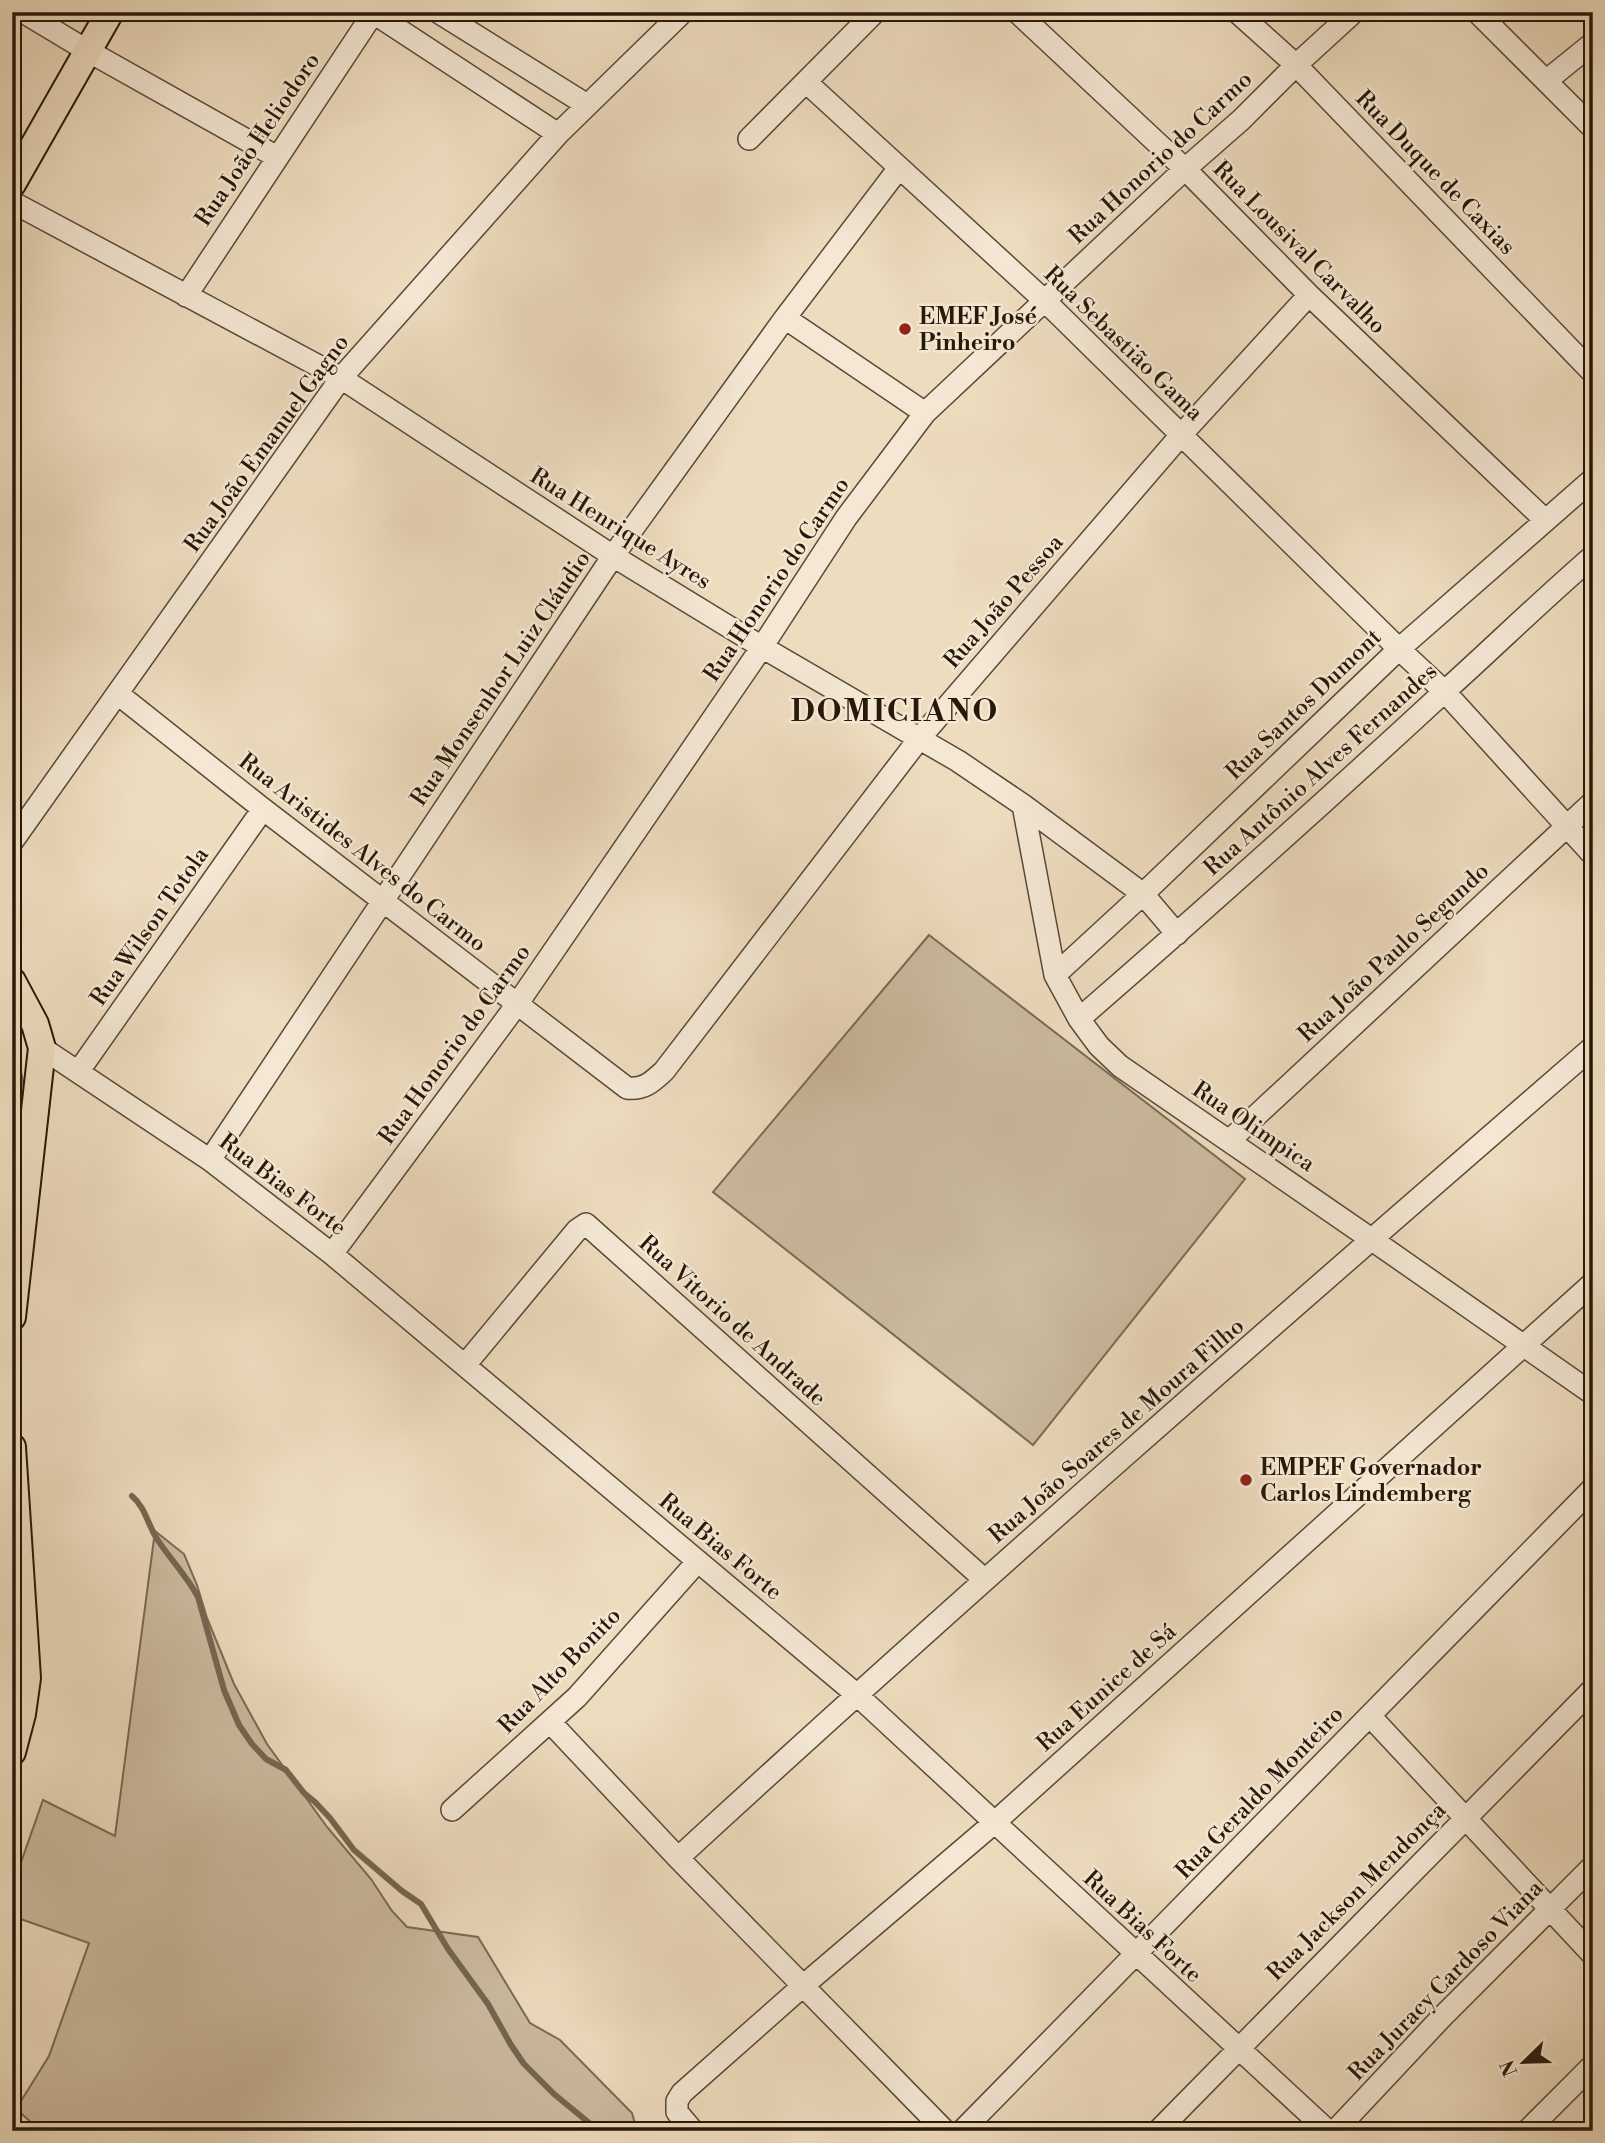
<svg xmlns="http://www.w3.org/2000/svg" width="1605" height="2143" viewBox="0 0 1605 2143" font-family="'Libre Bodoni',serif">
  <rect width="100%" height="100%" fill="#eedcbf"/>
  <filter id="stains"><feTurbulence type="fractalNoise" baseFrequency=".00286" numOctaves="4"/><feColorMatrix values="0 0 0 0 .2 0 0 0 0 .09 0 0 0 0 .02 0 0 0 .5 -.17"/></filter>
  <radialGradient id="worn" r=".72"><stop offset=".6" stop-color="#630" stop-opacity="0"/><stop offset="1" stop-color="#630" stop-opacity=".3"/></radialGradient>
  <!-- green -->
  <path fill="#ccbba0" stroke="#7a6a54" stroke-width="2" d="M929,935L1245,1179L1033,1445L713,1192Z
    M12,1043C25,1073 26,1104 27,1136L12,1138Z
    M155,1531L184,1554L197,1585L207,1618L234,1684L267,1744L327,1827L371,1879L392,1911L407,1927L478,1937L530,2023L560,2040L632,2113L637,2131H41L16,2109L49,2056L89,1943L12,1916V1888L43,1800L115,1836Z"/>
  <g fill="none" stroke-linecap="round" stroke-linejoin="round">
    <!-- stream -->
    <path stroke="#766551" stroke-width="6" d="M132,1496C145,1507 148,1525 157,1539C170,1559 187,1576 198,1597L224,1690L239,1725L252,1744L266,1759L286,1770L304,1793L315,1802L330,1818L354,1850L402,1891L421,1904L448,1949L488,2004L511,2045L524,2064L554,2094L599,2131"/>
    <!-- minor casing -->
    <g stroke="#594936" stroke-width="24">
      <path id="minor" d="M23,12L88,51L277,157
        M372,12L558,134
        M438,12L587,105
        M1017,12L1185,169L1309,295L1545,520
        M1237,12L1296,65L1593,373
        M1477,12L1593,128
        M1546,81L1593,43
        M806,82L1045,301L1399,649L1445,692L1593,855
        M749,139L875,12
        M12,202L341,378L613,556L762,647L958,761L1023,805L1143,894L1177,934
        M186,296L374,12
        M785,318L925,413
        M118,694L263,809L627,1088C644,1090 652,1082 664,1071L919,739L1181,435L1309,295
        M1023,805L1055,975L1079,1019L1099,1046L1120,1066L1371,1239L1593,1394
        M12,842L341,378L558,134L683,12
        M1055,975L1143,894L1399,649L1593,479
        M1079,1019C1202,912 1324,803 1444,692C1494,647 1542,600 1593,556
        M42,1048L210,1160L332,1254L856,1694L1328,2131
        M78,1072L263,809
        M1229,1141L1593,802
        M210,1160L613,556L785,318L899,168
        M332,1254L518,1003L762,647L846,518L925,413L1185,169L1241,120L1296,65L1354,12
        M465,1365L577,1230L586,1224L985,1580
        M1370,1716L1593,1955
        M550,1722L678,1858L945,2131
        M452,1810L577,1697L698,1561
        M678,1858C978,1582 1285,1314 1593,1047
        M693,2131L677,2112V2101L682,2093L804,1985L994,1823L1593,1283
        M962,2131L1593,1488
        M1158,2131L1593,1689
        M1335,2131L1442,2017L1593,1866
        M1527,2131L1593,2065"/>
    </g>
    <!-- major casing -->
    <g stroke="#271808" stroke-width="30">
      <path id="major" d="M12,184L110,12
        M12,981L35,1024L42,1048L12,1317
        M12,1447L27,1678L22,1714L12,1752"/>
    </g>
    <!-- minor -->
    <use href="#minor" stroke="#f4e8d5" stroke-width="21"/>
    <!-- major -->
    <use href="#major" stroke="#eedcbf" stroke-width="26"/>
  </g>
  <!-- markers -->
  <g fill="#8f2418" stroke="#f4e8d5" stroke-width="2.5">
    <circle cx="905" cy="329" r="7"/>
    <circle cx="1246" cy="1480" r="7"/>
  </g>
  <g text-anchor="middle" stroke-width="5" stroke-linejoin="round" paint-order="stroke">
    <!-- street labels -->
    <g font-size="23" fill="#271808" stroke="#f4e8d5">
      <text transform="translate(257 139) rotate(-56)" y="8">Rua João Heliodoro</text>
      <text transform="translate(1160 157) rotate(-43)" y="8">Rua Honorio do Carmo</text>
      <text transform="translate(1436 172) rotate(46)" y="8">Rua Duque de Caxias</text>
      <text transform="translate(1300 247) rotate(45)" y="8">Rua Lousival Carvalho</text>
      <text transform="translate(1124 343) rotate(44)" y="8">Rua Sebastião Gama</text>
      <text transform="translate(266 443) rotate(-54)" y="8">Rua João Emanuel Gagno</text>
      <text transform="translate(621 528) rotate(32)" y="8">Rua Henrique Ayres</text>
      <text transform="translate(776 579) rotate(-56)" y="8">Rua Honorio do Carmo</text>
      <text transform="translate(1003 601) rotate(-49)" y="8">Rua João Pessoa</text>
      <text transform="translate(500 678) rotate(-56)" y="8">Rua Monsenhor Luiz Cláudio</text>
      <text transform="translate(1303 704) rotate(-44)" y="8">Rua Santos Dumont</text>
      <text transform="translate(1320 769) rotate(-42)" y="8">Rua Antônio Alves Fernandes</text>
      <text transform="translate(363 852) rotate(38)" y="8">Rua Aristides Alves do Carmo</text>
      <text transform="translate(149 926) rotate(-55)" y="8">Rua Wilson Totola</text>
      <text transform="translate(1393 952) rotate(-43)" y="8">Rua João Paulo Segundo</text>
      <text transform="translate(454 1044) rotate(-54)" y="8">Rua Honorio do Carmo</text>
      <text transform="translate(1254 1126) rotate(34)" y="8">Rua Olimpica</text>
      <text transform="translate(283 1184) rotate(37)" y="8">Rua Bias Forte</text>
      <text transform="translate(733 1320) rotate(42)" y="8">Rua Vitorio de Andrade</text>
      <text transform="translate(1116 1430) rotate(-41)" y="8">Rua João Soares de Moura Filho</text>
      <text transform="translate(721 1546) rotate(40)" y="8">Rua Bias Forte</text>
      <text transform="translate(559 1670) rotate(-46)" y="8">Rua Alto Bonito</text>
      <text transform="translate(1106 1687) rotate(-42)" y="8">Rua Eunice de Sá</text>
      <text transform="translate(1259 1792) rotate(-46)" y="8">Rua Geraldo Monteiro</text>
      <text transform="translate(1356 1891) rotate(-45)" y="8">Rua Jackson Mendonça</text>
      <text transform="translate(1143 1926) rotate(43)" y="8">Rua Bias Forte</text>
      <text transform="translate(1445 1980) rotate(-46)" y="8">Rua Juracy Cardoso Viana</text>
    </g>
    <!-- poi labels -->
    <g font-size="23" font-weight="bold" fill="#271808" stroke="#f4e8d5" text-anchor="start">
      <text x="919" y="324">EMEF José<tspan x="919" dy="26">Pinheiro</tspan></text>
      <text x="1260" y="1475">EMPEF Governador<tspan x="1260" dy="26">Carlos Lindemberg</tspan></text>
    </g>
    <!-- district labels -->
    <g font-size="30" font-weight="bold" letter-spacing="2" fill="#271808" stroke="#f4e8d5">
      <text x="895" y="721">DOMICIANO</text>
    </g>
  </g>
  <!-- margin -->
  <rect width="1605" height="2143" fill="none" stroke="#eedcbf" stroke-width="42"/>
  <rect x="14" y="14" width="1577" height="2115" fill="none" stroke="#271808" stroke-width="3.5"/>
  <rect x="21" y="21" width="1563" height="2101" fill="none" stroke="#271808" stroke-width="2"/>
  <!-- north arrow -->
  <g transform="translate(1524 2062) rotate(247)" stroke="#f4e8d5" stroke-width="5" paint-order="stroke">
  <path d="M0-5L12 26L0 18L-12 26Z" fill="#271808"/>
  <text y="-10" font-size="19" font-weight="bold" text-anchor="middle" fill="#271808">N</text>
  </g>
  <rect width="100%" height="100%" filter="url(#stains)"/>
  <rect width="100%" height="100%" fill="url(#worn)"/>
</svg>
